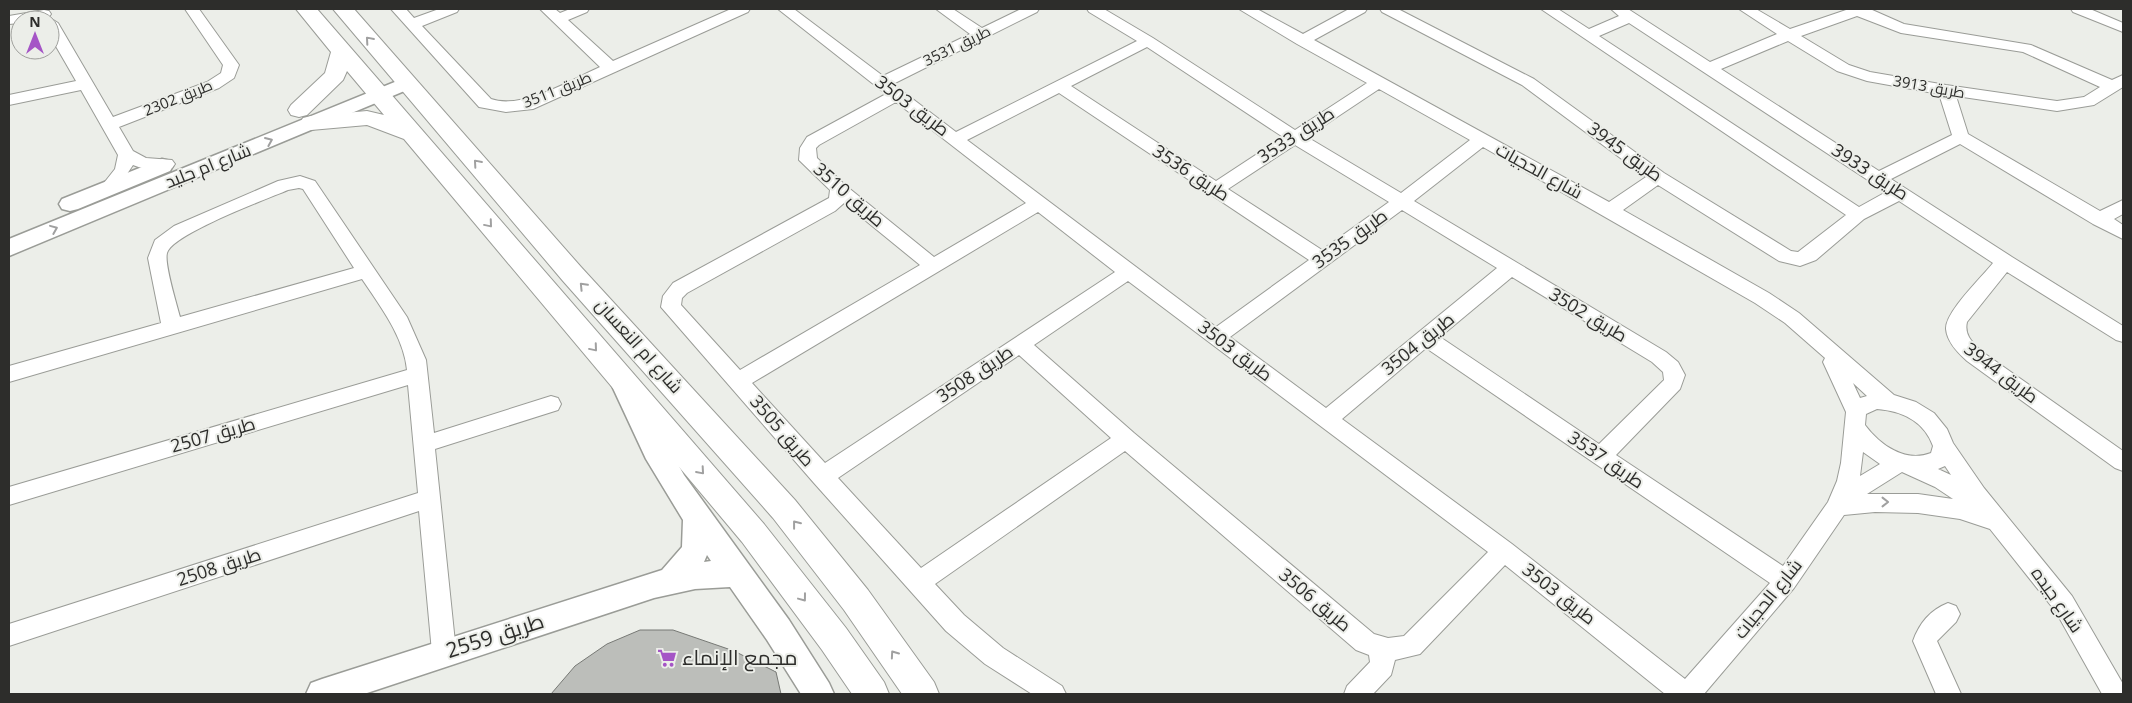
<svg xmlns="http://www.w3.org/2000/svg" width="2132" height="703" viewBox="0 0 2132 703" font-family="'Open Sans',Cairo,sans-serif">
  <rect width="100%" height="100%" fill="#eceee9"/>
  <!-- building -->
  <path fill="#bcbeba" stroke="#777975" d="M640,630H673L734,651L776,672L781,694H551L575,666L607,644Z"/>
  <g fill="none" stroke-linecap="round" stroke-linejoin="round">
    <!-- minor casing -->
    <g stroke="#9a9c97" stroke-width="2">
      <path id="minor" d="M185,9H199L239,65L234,78L219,88L119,127L133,151L146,158L172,160L175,164L172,168C160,171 144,170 133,165L115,192H103L100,188L115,169L118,155L81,90L9,105V95L76,81L50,36V20H45L50,18L58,23L113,117L207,82L221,73L223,65Z
        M391,9H406L414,18L439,9H459L457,12L422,26L491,99C522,110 571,80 600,67L540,9H555L560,13L570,9H589L587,12L568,20L613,61L731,9H750L748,12L533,109L506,112L479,107Z
        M778,9H794L883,76L970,34L936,9H953L982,28L1021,9H1039L1037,12L893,84L956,132L1137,41L1089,12L1087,9H1104L1153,38L1295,130L1367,83L1297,44L1239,9H1257L1303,34L1349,9H1367L1365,12L1314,40L1609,202L1646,177L1522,85L1382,12L1380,9H1398L1534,79L1664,173L1791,251L1798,252L1846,215L1541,9H1558L1589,29L1619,16L1611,9H1628L1710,62L1777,34L1739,9H1756L1790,29L1849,9H1870L1904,24L2031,45L2112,80L2123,75V87L2094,105L2057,111L1956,96L1968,134L2100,211L2123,200V214L2114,219L2123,225V239L2093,224L1960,144L1891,179L2012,257L2123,326V342L2116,340L2007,272L1967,322C1964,335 1972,342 1981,351L2123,451V471L2115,468L1967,361C1958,353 1947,342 1946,329C1945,312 1982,277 1993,263L1899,201L1864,219L1816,260L1800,266L1779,261L1658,185L1623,210L1769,293L1799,313L1894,395L1916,402L1934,413L1947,429L1953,443L1984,488L2072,596L2123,684V694H2102L2056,612L1990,529L1960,519L1918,513L1875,512L1844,515L1794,588L1704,694H1665L1505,565L1420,654L1395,660L1391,675L1373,694H1344L1347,686L1370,662L1369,655L1356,650L1125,451L935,584L964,615L1003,648L1062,686L1066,694H1032L985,664L946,631L814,483L661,307L663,296L673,283L829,198L830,190L799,160L800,148L807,137L886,94ZM1857,16L1901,33L2023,52L2100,87L2084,97L2057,101L1946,85L1870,72L1849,65L1801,36ZM1629,23L1886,192L1859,207L1599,36ZM1788,41L1837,71L1867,81L1939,94L1952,135L1879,171L1721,69ZM1147,47L1283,137L1216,181L1071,86ZM1379,89L1470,140L1401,193L1307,137ZM1059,93L1309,260L1216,327L967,140ZM896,102L1026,203L934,257L845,185L817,158L816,148L819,145ZM1295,145L1389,202L1322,250L1228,189ZM1483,147L1755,303L1785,323L1825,358L1823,362L1846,412L1841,463L1837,481L1828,502L1783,566L1616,455L1680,389L1685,375L1678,362L1666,352L1414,201ZM844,203L920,265L740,370L681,305L682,298L687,293L835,211ZM1402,210L1497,268L1326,408L1230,337ZM1038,212L1115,272L825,463L752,383ZM1512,277L1652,362L1663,372L1664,380L1599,444L1440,337ZM1128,281L1488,552L1404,636L1388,638L1374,634L1134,433L1034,345ZM1426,348L1770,583L1685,679L1512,544L1342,419ZM1019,355L1111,438L921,568L838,478ZM1853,383L1867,396L1860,398ZM1877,409C1902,411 1924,421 1933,446L1931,453C1905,463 1880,445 1865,425L1866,414ZM1863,452L1880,464L1860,476ZM1945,466L1951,475L1938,469ZM1902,472L1935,487L1953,499L1918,494H1867Z
        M2071,9H2090L2123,23V32L2073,12Z
        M44,10L49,11L51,14L49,17L20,20V23L9,24V16Z
        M300,176L315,181L407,317L426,360L434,433L551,396L558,398L561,404L558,410L435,449L456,652L453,660L444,663L435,660L432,652L419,511L9,646V624L418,493L408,385L9,505V487L407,370C404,337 380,306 362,279L9,382V366L161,323L148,258L155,240L174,226L278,181ZM299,188L303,189L354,268L180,317C177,305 164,264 167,253C172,234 267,199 288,190Z
        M1948,603L1956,606L1960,614L1956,622L1937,641L1961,694H1936L1913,641C1919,624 1930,610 1948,603Z"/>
    </g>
    <!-- tertiary casing -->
    <g stroke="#9a9c97" stroke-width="3">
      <path id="tertiary" d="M407,77L414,79L417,83L414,87L9,256V239Z
        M162,159L170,161L173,166L170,171L78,209L70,211L62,209L59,204L62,199Z
        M625,376L634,379L652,419L684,475L789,620L829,683L834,694H801L767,640L730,587L695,589L654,598L364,694H306L311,683L322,679L662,570L682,547L683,520L646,459L612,386L616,379ZM707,555L711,561L704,562Z"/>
    </g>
    <!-- secondary casing -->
    <g stroke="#9a9c97" stroke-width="2">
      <path id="secondary" d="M296,9H317L764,524L846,628L884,682L889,694H852L822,650L742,542L404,139L367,125L311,130L303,128L300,123L303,118L311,116L367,111L384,115L347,71L343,80L307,115L299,117L291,115L288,110L291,105L325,73L331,52Z
        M333,9H354L581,267L795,500L868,590L934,682L939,694H902L844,610L773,518L563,281Z"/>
    </g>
    <!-- minor -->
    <use href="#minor" fill="#fff" fill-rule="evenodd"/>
    <!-- tertiary -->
    <use href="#tertiary" fill="#fff" fill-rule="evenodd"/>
    <!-- secondary -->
    <use href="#secondary" fill="#fff" fill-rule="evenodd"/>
  </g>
  <!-- one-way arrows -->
  <defs><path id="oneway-chevron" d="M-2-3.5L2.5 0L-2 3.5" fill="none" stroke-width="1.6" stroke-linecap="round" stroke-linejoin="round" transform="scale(1.25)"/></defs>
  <g stroke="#a0a0a0">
    <use href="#oneway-chevron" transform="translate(369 40) rotate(-131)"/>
    <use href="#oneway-chevron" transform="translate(269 141) rotate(-23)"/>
    <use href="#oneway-chevron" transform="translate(477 163) rotate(-131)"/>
    <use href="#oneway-chevron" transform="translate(489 224) rotate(50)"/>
    <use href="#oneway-chevron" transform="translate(54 229) rotate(-22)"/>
    <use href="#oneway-chevron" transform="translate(583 286) rotate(-134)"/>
    <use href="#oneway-chevron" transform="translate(594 348) rotate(50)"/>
    <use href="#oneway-chevron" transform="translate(701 471) rotate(49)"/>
    <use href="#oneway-chevron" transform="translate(1885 502)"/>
    <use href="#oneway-chevron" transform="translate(796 524) rotate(-128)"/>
    <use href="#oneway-chevron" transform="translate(803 598) rotate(53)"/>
    <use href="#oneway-chevron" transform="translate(894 654) rotate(-125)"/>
  </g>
  <!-- icons -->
  <defs>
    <g id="supermarket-bare" transform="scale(1.5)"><path d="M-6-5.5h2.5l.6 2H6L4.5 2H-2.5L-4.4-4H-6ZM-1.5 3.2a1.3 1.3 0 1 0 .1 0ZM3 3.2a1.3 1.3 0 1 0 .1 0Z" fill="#a555c6" stroke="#eceee9" stroke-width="2.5" paint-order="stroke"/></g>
  </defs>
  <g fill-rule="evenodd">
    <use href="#supermarket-bare" x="667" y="658"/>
  </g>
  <g text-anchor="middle" stroke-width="4" stroke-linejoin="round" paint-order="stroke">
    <!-- far-street labels -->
    <g font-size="15" fill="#2d2d2b" stroke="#eceee9">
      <text transform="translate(957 46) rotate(-26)" y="5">طريق 3531</text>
      <text transform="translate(1929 87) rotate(10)" y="5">طريق 3913</text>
      <text transform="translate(557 90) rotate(-22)" y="5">طريق 3511</text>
      <text transform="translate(178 98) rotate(-22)" y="5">طريق 2302</text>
    </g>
    <!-- street labels -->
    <g font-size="18" fill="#2d2d2b" stroke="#eceee9">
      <text transform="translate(912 106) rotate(37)" y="6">طريق 3503</text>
      <text transform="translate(1296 135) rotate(-33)" y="6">طريق 3533</text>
      <text transform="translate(1625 152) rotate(36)" y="6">طريق 3945</text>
      <text transform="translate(208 166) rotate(-22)" y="6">شارع ام جليد</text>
      <text transform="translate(1539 171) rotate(29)" y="6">شارع الحجيات</text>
      <text transform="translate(1870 172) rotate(33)" y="6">طريق 3933</text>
      <text transform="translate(1191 173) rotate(33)" y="6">طريق 3536</text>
      <text transform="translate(849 195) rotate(41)" y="6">طريق 3510</text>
      <text transform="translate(1350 239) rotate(-36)" y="6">طريق 3535</text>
      <text transform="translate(1588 315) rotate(31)" y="6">طريق 3502</text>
      <text transform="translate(1418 344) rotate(-39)" y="6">طريق 3504</text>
      <text transform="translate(639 346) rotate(48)" y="6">شارع ام النعسان</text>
      <text transform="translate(1235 351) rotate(37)" y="6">طريق 3503</text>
      <text transform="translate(2001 373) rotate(37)" y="6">طريق 3944</text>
      <text transform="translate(975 374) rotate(-34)" y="6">طريق 3508</text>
      <text transform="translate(782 431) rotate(49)" y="6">طريق 3505</text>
      <text transform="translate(213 435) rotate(-16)" y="6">طريق 2507</text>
      <text transform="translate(1606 460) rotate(34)" y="6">طريق 3537</text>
      <text transform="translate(219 567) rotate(-18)" y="6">طريق 2508</text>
      <text transform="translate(1559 594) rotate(38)" y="6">طريق 3503</text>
      <text transform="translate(1768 599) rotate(-51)" y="6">شارع الحجيات</text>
      <text transform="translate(1315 600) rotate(40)" y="6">طريق 3506</text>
      <text transform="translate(2057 600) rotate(55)" y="6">شارع جيده</text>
    </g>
    <!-- near-street labels -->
    <g font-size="21" fill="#2d2d2b" stroke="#eceee9">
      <text transform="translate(495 636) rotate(-18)" y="7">طريق 2559</text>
    </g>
    <!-- near-poi labels -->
    <g font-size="21" fill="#2d2d2b" stroke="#eceee9" text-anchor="start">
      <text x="682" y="665">مجمع الإنماء</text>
    </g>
  </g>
  <!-- border -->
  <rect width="2132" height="703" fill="none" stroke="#2d2d2b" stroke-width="20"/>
  <!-- north arrow -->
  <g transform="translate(35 35)"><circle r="24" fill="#eceee9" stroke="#a0a19d"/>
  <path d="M0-4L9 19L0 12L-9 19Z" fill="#a555c6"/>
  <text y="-8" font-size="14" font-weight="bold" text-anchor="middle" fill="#2d2d2b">N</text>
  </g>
</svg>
